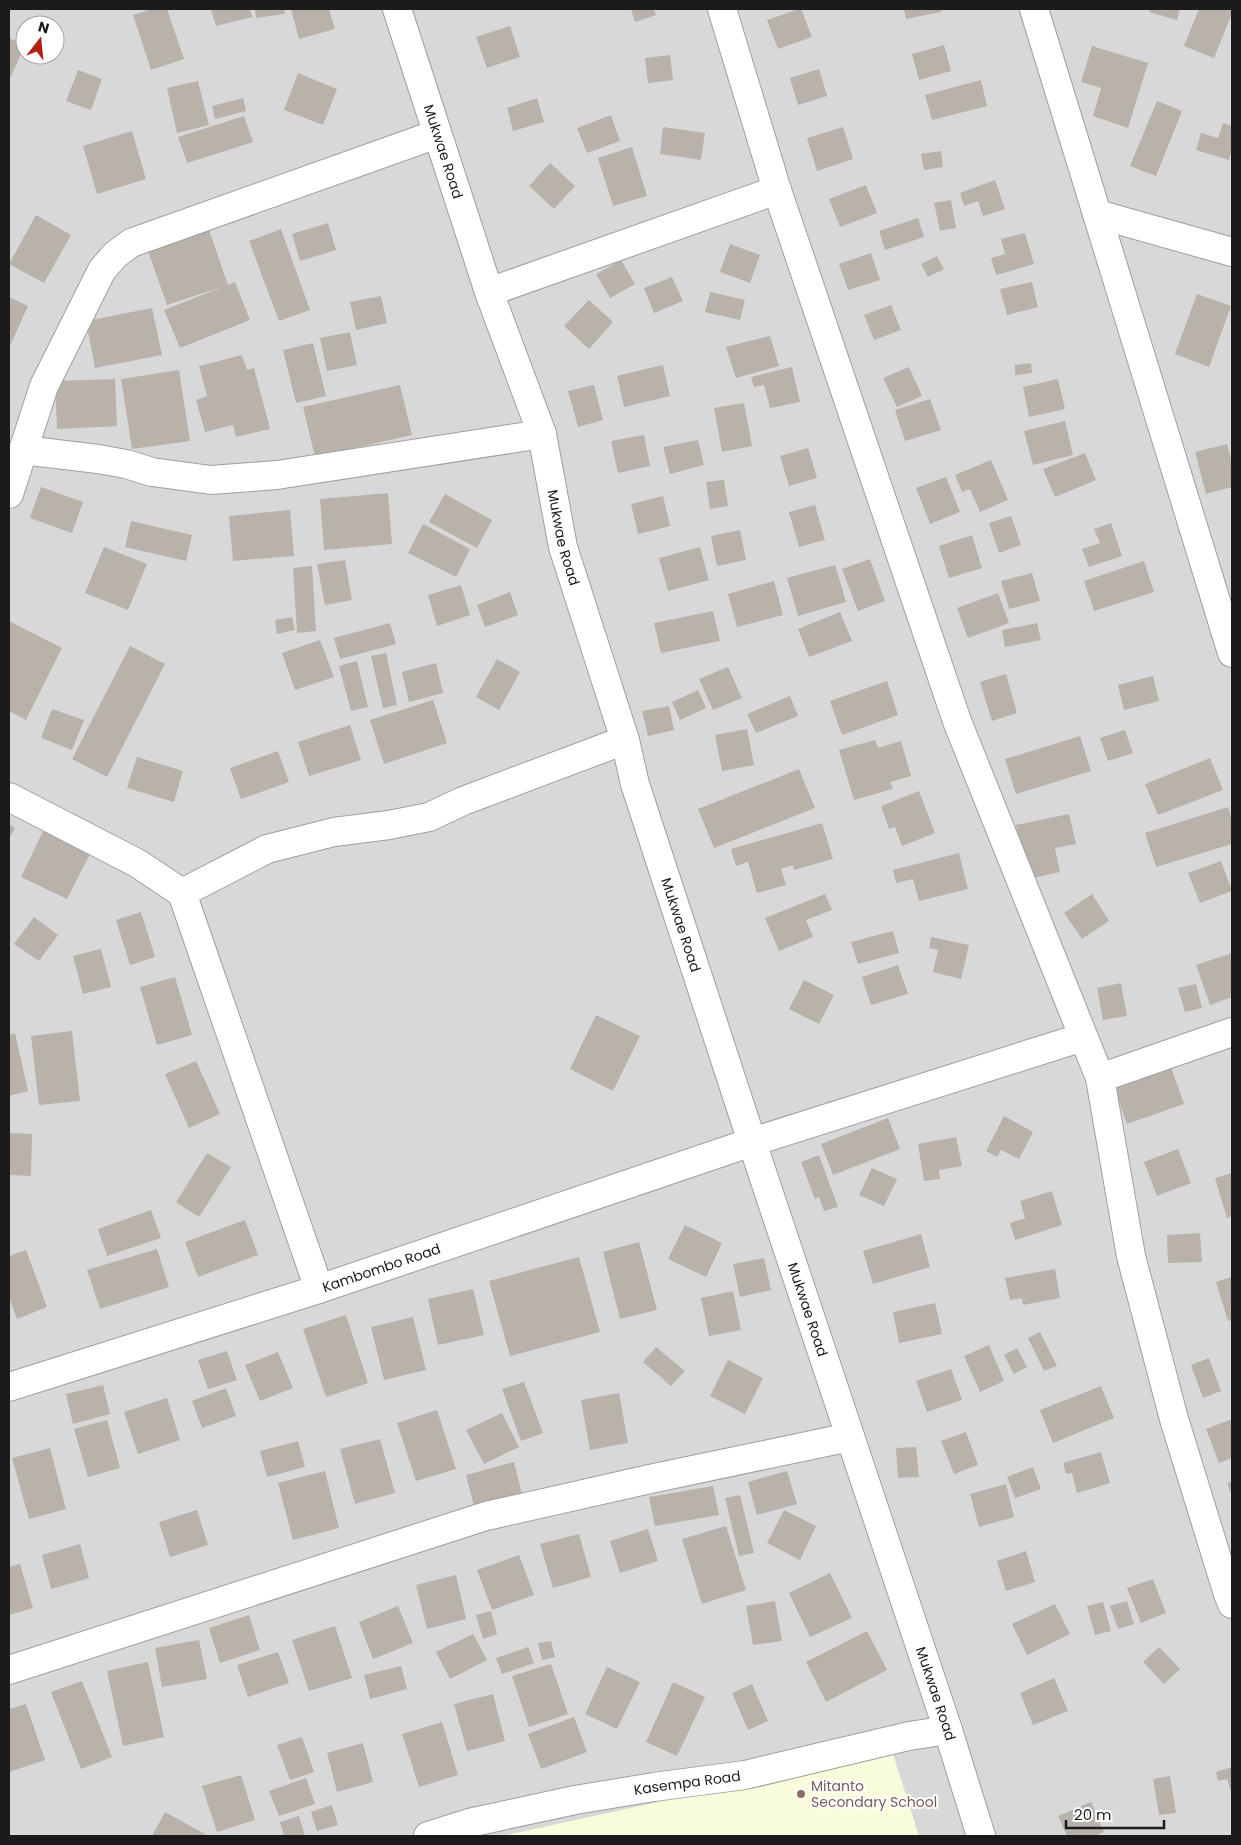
<svg xmlns="http://www.w3.org/2000/svg" width="1241" height="1845" viewBox="0 0 1241 1845" font-family="Poppins,sans-serif">
  <rect width="100%" height="100%" fill="#ece9e1"/>
  <!-- residential -->
  <path fill="#d9d8d8" fill-rule="evenodd" d="M9,9H1232V1836H9ZM25,25H55V55H25Z"/>
  <!-- education -->
  <path fill="#f9fcdb" d="M892,1751L919,1836H502Z"/>
  <!-- building -->
  <path fill="#b8b2ab" d="M152,9H167L184,59L151,70L133,15Z
    M211,9H250L252,17L216,26Z
    M255,9H284L285,14L256,18Z
    M291,9H329L335,29L299,39Z
    M631,9H654L656,15L635,22Z
    M799,9H801L812,37L778,49L767,20Z
    M904,9H941V12L906,19Z
    M1150,9H1180L1177,20L1149,12Z
    M1199,9H1232V13L1214,58L1184,46Z
    M510,26L520,57L487,68L476,37Z
    M9,38L25,45L9,81Z
    M944,45L951,71L919,80L912,54Z
    M1092,46L1148,63L1128,128L1093,116L1101,88L1081,82Z
    M670,55L673,80L648,83L645,58Z
    M819,69L827,96L798,105L790,78Z
    M78,70L102,79L91,110L66,101Z
    M298,73L337,89L323,125L284,110Z
    M981,80L987,106L932,120L925,95Z
    M198,81L209,125L177,133L167,88Z
    M243,98L246,111L215,119L212,106Z
    M537,98L544,122L513,131L507,108Z
    M1157,101L1182,111L1156,176L1130,166Z
    M611,115L620,141L587,153L577,128Z
    M244,116L253,142L187,163L178,137Z
    M1223,123L1232,126V148L1229,160L1196,150L1201,133L1218,138Z
    M663,127L705,133L701,160L660,154Z
    M843,127L853,159L817,171L807,138Z
    M132,131L146,179L97,194L83,146Z
    M632,147L647,196L613,206L598,158Z
    M941,151L943,167L924,170L921,154Z
    M550,163L575,186L554,209L529,186Z
    M995,180L1005,209L983,216L978,201L964,206L960,193Z
    M866,185L877,213L840,227L829,199Z
    M951,200L956,228L940,231L934,203Z
    M36,215L71,235L44,283L9,264Z
    M918,218L924,237L885,250L879,231Z
    M328,223L336,250L300,261L292,234Z
    M281,229L310,310L279,321L249,241Z
    M209,230L228,285L167,305L148,251Z
    M1025,233L1034,264L996,275L991,258L1005,254L1001,239Z
    M730,244L760,255L750,283L720,272Z
    M871,253L880,280L848,290L839,264Z
    M937,256L944,269L928,277L921,264Z
    M621,260L635,284L610,298L596,274Z
    M672,277L683,301L654,313L644,288Z
    M235,282L250,320L180,348L164,310Z
    M1032,282L1038,307L1007,315L1000,289Z
    M710,292L745,300L740,320L705,312Z
    M1197,294L1231,306L1209,367L1175,354Z
    M381,296L387,323L356,330L350,302Z
    M9,297L28,306L9,348Z
    M589,300L613,322L589,349L564,326Z
    M891,305L901,330L874,340L864,315Z
    M152,308L162,355L95,368L86,321Z
    M350,332L357,365L327,371L320,338Z
    M770,336L779,366L736,378L726,347Z
    M313,343L326,396L296,403L283,350Z
    M242,355L247,370L254,368L270,429L236,437L233,425L205,432L196,400L207,396L199,366Z
    M1031,363L1032,373L1015,375V365Z
    M663,365L670,396L624,407L617,376Z
    M792,367L800,402L770,408L764,385L754,387L751,377Z
    M909,367L922,396L897,407L883,378Z
    M179,370L190,441L132,449L121,379Z
    M115,379L117,426L57,429L55,381Z
    M1058,379L1065,409L1029,417L1023,387Z
    M400,385L412,435L315,457L303,407Z
    M594,385L603,420L578,427L568,391Z
    M930,399L941,430L905,441L895,410Z
    M744,403L752,446L722,452L714,408Z
    M1065,421L1073,455L1033,465L1024,431Z
    M644,435L650,466L618,473L611,441Z
    M698,440L704,465L670,474L663,447Z
    M1227,444L1232,463V487L1206,494L1195,452Z
    M808,448L817,478L789,486L780,456Z
    M1085,453L1096,480L1055,497L1043,469Z
    M991,460L1008,500L980,512L970,489L962,492L955,475Z
    M946,477L960,512L930,524L916,488Z
    M724,480L728,506L710,509L706,482Z
    M41,487L83,502L72,533L30,518Z
    M388,493L392,544L324,550L320,499Z
    M445,494L492,520L477,548L429,522Z
    M663,496L670,526L638,534L631,504Z
    M815,505L825,540L799,547L789,512Z
    M290,510L294,556L233,561L229,516Z
    M1011,516L1021,545L999,553L989,523Z
    M131,521L192,535L186,561L125,547Z
    M1111,523L1122,556L1089,567L1082,549L1100,543L1094,529Z
    M423,524L470,549L456,577L408,553Z
    M740,530L746,560L717,566L711,536Z
    M972,535L982,568L949,578L939,546Z
    M104,547L147,564L128,610L85,593Z
    M700,547L709,580L668,591L659,558Z
    M870,559L885,601L858,611L842,569Z
    M345,560L352,600L325,605L317,564Z
    M1144,561L1154,592L1094,611L1084,581Z
    M835,565L846,602L798,616L787,578Z
    M312,566L316,631L297,633L293,568Z
    M1032,573L1040,601L1009,609L1001,581Z
    M774,581L783,615L737,627L728,594Z
    M461,585L470,615L437,626L428,595Z
    M510,592L518,615L485,627L477,605Z
    M998,593L1009,623L968,638L957,608Z
    M713,611L720,641L661,653L654,623Z
    M840,612L852,641L809,657L798,629Z
    M292,617L295,630L277,634L275,620Z
    M9,621L62,648L26,720L9,711Z
    M390,623L396,644L340,659L334,638Z
    M1037,623L1041,640L1005,647L1002,630Z
    M320,640L334,677L295,690L282,653Z
    M130,646L165,664L107,777L72,759Z
    M386,653L397,705L383,708L371,656Z
    M497,659L520,672L499,710L476,697Z
    M357,661L368,707L351,711L339,666Z
    M436,663L443,693L409,702L402,672Z
    M728,667L742,698L713,710L699,679Z
    M1006,674L1017,713L992,721L980,682Z
    M1153,676L1159,701L1124,710L1118,685Z
    M887,681L898,715L842,735L830,701Z
    M698,690L706,708L680,720L672,702Z
    M790,696L798,716L756,733L747,714Z
    M433,700L447,743L384,764L370,720Z
    M669,706L674,730L648,736L642,711Z
    M52,709L84,720L72,750L41,738Z
    M350,725L361,760L309,776L298,742Z
    M747,729L754,765L722,771L715,735Z
    M1125,730L1133,753L1108,761L1100,738Z
    M1080,736L1091,771L1016,794L1005,759Z
    M875,740L878,748L901,741L911,776L890,782L893,789L854,800L839,750Z
    M278,751L289,782L241,799L230,768Z
    M137,757L183,771L174,802L127,788Z
    M1210,758L1223,790L1158,815L1145,784Z
    M799,769L815,808L714,848L698,809Z
    M919,791L935,833L902,846L895,827L889,829L881,806Z
    M1228,807L1232,821V844L1156,867L1145,833Z
    M1069,814L1076,844L1055,848L1060,872L1028,879L1016,825Z
    M822,823L833,859L794,870L793,865L781,869L786,885L757,893L748,862L736,866L731,849Z
    M9,824L15,828L9,839Z
    M44,829L91,852L67,899L21,877Z
    M959,853L968,889L919,901L913,879L896,883L893,870Z
    M1221,861L1232,891L1200,903L1188,873Z
    M825,894L832,910L806,920L813,937L779,951L765,918Z
    M1092,894L1109,921L1082,939L1064,913Z
    M141,912L155,957L130,965L116,920Z
    M34,917L58,935L39,961L14,944Z
    M893,931L899,953L858,964L851,942Z
    M931,937L969,945L961,979L933,972L938,950L929,948Z
    M101,949L111,987L83,994L73,956Z
    M1232,953V997L1210,1005L1196,965Z
    M898,965L908,994L871,1005L862,977Z
    M175,977L192,1035L157,1045L140,987Z
    M804,980L834,995L819,1024L789,1009Z
    M1121,983L1127,1016L1103,1020L1097,988Z
    M1196,984L1202,1008L1185,1012L1178,988Z
    M596,1015L640,1036L613,1091L570,1069Z
    M72,1031L80,1101L39,1105L31,1036Z
    M15,1033L28,1091L9,1096V1035Z
    M196,1061L220,1114L189,1128L165,1074Z
    M1171,1067L1184,1104L1127,1124L1114,1087Z
    M1004,1116L1033,1132L1019,1159L1001,1150L997,1157L986,1151Z
    M888,1118L900,1149L833,1175L821,1144Z
    M9,1133L32,1134L31,1176L9,1175Z
    M956,1137L962,1166L939,1170L940,1179L924,1181L918,1144Z
    M1178,1149L1191,1183L1157,1196L1144,1162Z
    M207,1153L231,1167L199,1217L176,1202Z
    M819,1155L838,1207L824,1211L819,1197L815,1199L801,1162Z
    M872,1168L897,1179L884,1206L859,1195Z
    M1232,1173V1216L1227,1218L1215,1178Z
    M1052,1191L1062,1225L1015,1240L1010,1223L1025,1218L1020,1201Z
    M151,1210L161,1238L107,1256L98,1229Z
    M245,1220L258,1255L198,1277L185,1242Z
    M685,1225L722,1243L706,1277L668,1259Z
    M1200,1233L1202,1262L1168,1263L1167,1235Z
    M921,1234L930,1267L873,1284L863,1251Z
    M639,1242L657,1310L620,1319L603,1252Z
    M157,1249L169,1287L100,1309L87,1270Z
    M26,1250L47,1307L17,1319L9,1297V1256Z
    M579,1257L600,1332L510,1356L489,1281Z
    M764,1258L771,1290L740,1297L733,1264Z
    M1055,1269L1060,1298L1023,1305L1022,1298L1010,1300L1005,1278Z
    M1232,1277V1320L1228,1321L1216,1282Z
    M473,1289L484,1335L438,1345L428,1299Z
    M733,1291L741,1330L709,1336L701,1298Z
    M935,1303L942,1334L899,1343L893,1312Z
    M346,1315L368,1383L326,1397L303,1329Z
    M413,1317L426,1370L384,1380L371,1327Z
    M1040,1332L1057,1366L1044,1371L1028,1338Z
    M989,1345L1004,1381L980,1392L964,1356Z
    M656,1347L685,1371L671,1386L643,1362Z
    M1017,1348L1027,1367L1014,1374L1004,1355Z
    M227,1351L237,1380L208,1389L198,1360Z
    M278,1352L293,1388L260,1401L245,1365Z
    M1209,1358L1221,1391L1203,1398L1191,1365Z
    M728,1360L763,1378L745,1414L710,1396Z
    M951,1369L962,1400L927,1412L916,1381Z
    M524,1382L543,1433L521,1441L502,1389Z
    M103,1385L110,1414L73,1424L66,1394Z
    M1101,1386L1114,1418L1053,1443L1040,1410Z
    M226,1388L236,1416L202,1428L192,1401Z
    M619,1393L628,1443L590,1450L581,1400Z
    M167,1398L180,1440L138,1454L124,1412Z
    M437,1410L456,1469L416,1481L397,1423Z
    M502,1413L519,1447L484,1464L466,1430Z
    M1232,1419V1458L1219,1463L1206,1429Z
    M107,1420L120,1468L88,1477L74,1429Z
    M966,1432L978,1465L954,1474L941,1441Z
    M380,1439L395,1493L355,1504L340,1449Z
    M298,1441L305,1467L267,1477L260,1451Z
    M916,1447L919,1477L898,1478L896,1448Z
    M50,1448L66,1509L29,1519L12,1458Z
    M1101,1452L1110,1483L1077,1493L1072,1473L1066,1474L1063,1463Z
    M514,1462L522,1494L474,1506L466,1475Z
    M1033,1467L1041,1489L1015,1498L1007,1477Z
    M325,1471L339,1528L293,1540L278,1483Z
    M787,1471L797,1504L757,1515L748,1482Z
    M1232,1481V1496L1227,1483Z
    M1006,1484L1014,1517L979,1527L970,1494Z
    M713,1486L719,1515L655,1526L649,1497Z
    M740,1495L754,1553L739,1556L725,1498Z
    M197,1510L208,1545L170,1557L159,1522Z
    M784,1510L816,1526L800,1560L767,1543Z
    M726,1526L746,1590L702,1604L682,1539Z
    M648,1529L658,1561L620,1573L610,1541Z
    M579,1534L591,1577L553,1588L540,1544Z
    M80,1544L89,1578L51,1589L42,1555Z
    M1026,1551L1035,1582L1006,1591L997,1561Z
    M519,1555L534,1595L492,1610L477,1570Z
    M20,1564L33,1608L9,1615V1567Z
    M830,1573L852,1618L810,1637L789,1593Z
    M456,1575L466,1619L427,1629L416,1585Z
    M1153,1579L1166,1613L1141,1623L1127,1588Z
    M775,1601L782,1641L753,1645L746,1606Z
    M1127,1601L1134,1624L1118,1629L1110,1606Z
    M1103,1602L1111,1631L1095,1635L1087,1606Z
    M1055,1604L1070,1634L1027,1655L1012,1624Z
    M398,1606L413,1643L373,1659L359,1622Z
    M491,1611L497,1634L483,1639L476,1615Z
    M249,1615L260,1650L220,1663L209,1628Z
    M335,1626L352,1678L309,1691L292,1640Z
    M867,1631L887,1670L826,1702L806,1662Z
    M473,1634L487,1660L450,1679L436,1652Z
    M199,1640L207,1679L162,1687L155,1648Z
    M551,1641L555,1657L542,1660L538,1643Z
    M528,1647L534,1663L502,1674L496,1658Z
    M1159,1647L1180,1669L1164,1684L1143,1662Z
    M278,1652L289,1683L248,1697L237,1665Z
    M148,1662L164,1737L123,1746L107,1671Z
    M551,1664L568,1714L529,1727L512,1676Z
    M401,1666L407,1689L370,1699L364,1675Z
    M607,1667L640,1682L617,1729L585,1714Z
    M1054,1678L1068,1711L1033,1725L1020,1693Z
    M82,1681L112,1757L81,1769L51,1692Z
    M673,1682L705,1697L677,1756L646,1742Z
    M752,1684L768,1721L748,1730L732,1693Z
    M493,1694L505,1741L467,1751L454,1704Z
    M26,1704L45,1760L9,1772V1709Z
    M574,1717L587,1752L541,1769L528,1734Z
    M442,1722L458,1775L419,1787L402,1734Z
    M302,1737L314,1772L290,1780L277,1745Z
    M363,1743L373,1782L337,1792L327,1753Z
    M1232,1767V1795L1227,1779L1218,1781L1216,1772Z
    M241,1775L255,1820L217,1832L202,1786Z
    M1170,1776L1176,1813L1159,1815L1153,1779Z
    M306,1778L315,1804L279,1816L269,1791Z
    M1091,1802L1104,1832L1095,1836H1067L1058,1816Z
    M332,1805L338,1825L317,1831L311,1812Z
    M165,1812L205,1834L204,1836H152Z
    M299,1816L305,1836H284L280,1822Z"/>
  <g fill="none" stroke-linecap="round" stroke-linejoin="round">
    <!-- minor casing -->
    <g stroke="#9f9f9f" stroke-width="30">
      <g id="minor">
        <path id="s1" d="M397,9L489,292L542,434L563,547L625,740L635,784L752,1142L948,1730L981,1836"/>
        <path d="M722,9L777,190L957,721L1100,1078L1131,1256L1174,1419L1228,1594L1232,1604"/>
        <path d="M1034,9L1232,653"/>
        <path d="M1097,214L1232,252"/>
        <path d="M489,292L777,190"/>
        <path d="M23,450L98,459L126,464L152,472L211,480L277,475L542,434"/>
        <path d="M9,494L44,386L102,270L115,255L131,243L437,134"/>
        <path d="M9,797L137,863L182,893L319,1289"/>
        <path d="M182,893L267,849L334,832L389,825L429,817L463,801L625,740"/>
        <path d="M1100,1078L1232,1032"/>
        <path id="s2" d="M9,1387L319,1289L752,1142L1083,1037"/>
        <path d="M9,1670L486,1516L650,1479L850,1437"/>
        <path id="s3" d="M428,1836L469,1823L575,1800L654,1787L745,1775L909,1736L948,1730"/>
      </g>
    </g>
    <!-- minor -->
    <use href="#minor" stroke="#fff" stroke-width="28"/>
  </g>
  <!-- markers -->
  <circle fill="#8d6e63" stroke="#fff" stroke-width="2" cx="801" cy="1794" r="5"/>
  <g text-anchor="middle" stroke-width="4" stroke-linejoin="round" paint-order="stroke">
    <!-- street labels -->
    <g font-size="14" fill="#1b1b1b" stroke="#fff">
      <text dy="5" stroke="none"><textPath href="#s1" startOffset="150">Mukwae Road</textPath></text>
      <text dy="5" stroke="none"><textPath href="#s1" startOffset="555">Mukwae Road</textPath></text>
      <text dy="5" stroke="none"><textPath href="#s1" startOffset="960">Mukwae Road</textPath></text>
      <text dy="5" stroke="none"><textPath href="#s2" startOffset="391">Kambombo Road</textPath></text>
      <text dy="5" stroke="none"><textPath href="#s1" startOffset="1365">Mukwae Road</textPath></text>
      <text dy="5" stroke="none"><textPath href="#s1" startOffset="1770">Mukwae Road</textPath></text>
      <text dy="5" stroke="none"><textPath href="#s3" startOffset="265">Kasempa Road</textPath></text>
    </g>
    <!-- education labels -->
    <g font-size="14" fill="#785e54" stroke="#fff" text-anchor="start">
      <text x="811" y="1791">Mitanto<tspan x="811" dy="16">Secondary School</tspan></text>
    </g>
  </g>
  <!-- border -->
  <rect width="1241" height="1845" fill="none" stroke="#1b1b1b" stroke-width="20"/>
  <!-- north arrow -->
  <g transform="translate(40 40) rotate(16)"><circle r="24" fill="#ffffff" stroke="#a4a4a4"/>
  <path d="M0-4L9 19L0 12L-9 19Z" fill="#b51f11"/>
  <text y="-8" font-size="14" font-weight="bold" text-anchor="middle" fill="#1b1b1b">N</text>
  </g>
  <!-- scale -->
  <path d="M1066 1820v8h98v-8" fill="none" stroke="#1b1b1b" stroke-width="2.5"/>
  <text x="1074" y="1820" font-size="15" fill="#1b1b1b" stroke="#ffffff" stroke-width="4" paint-order="stroke">20 m</text>
</svg>
